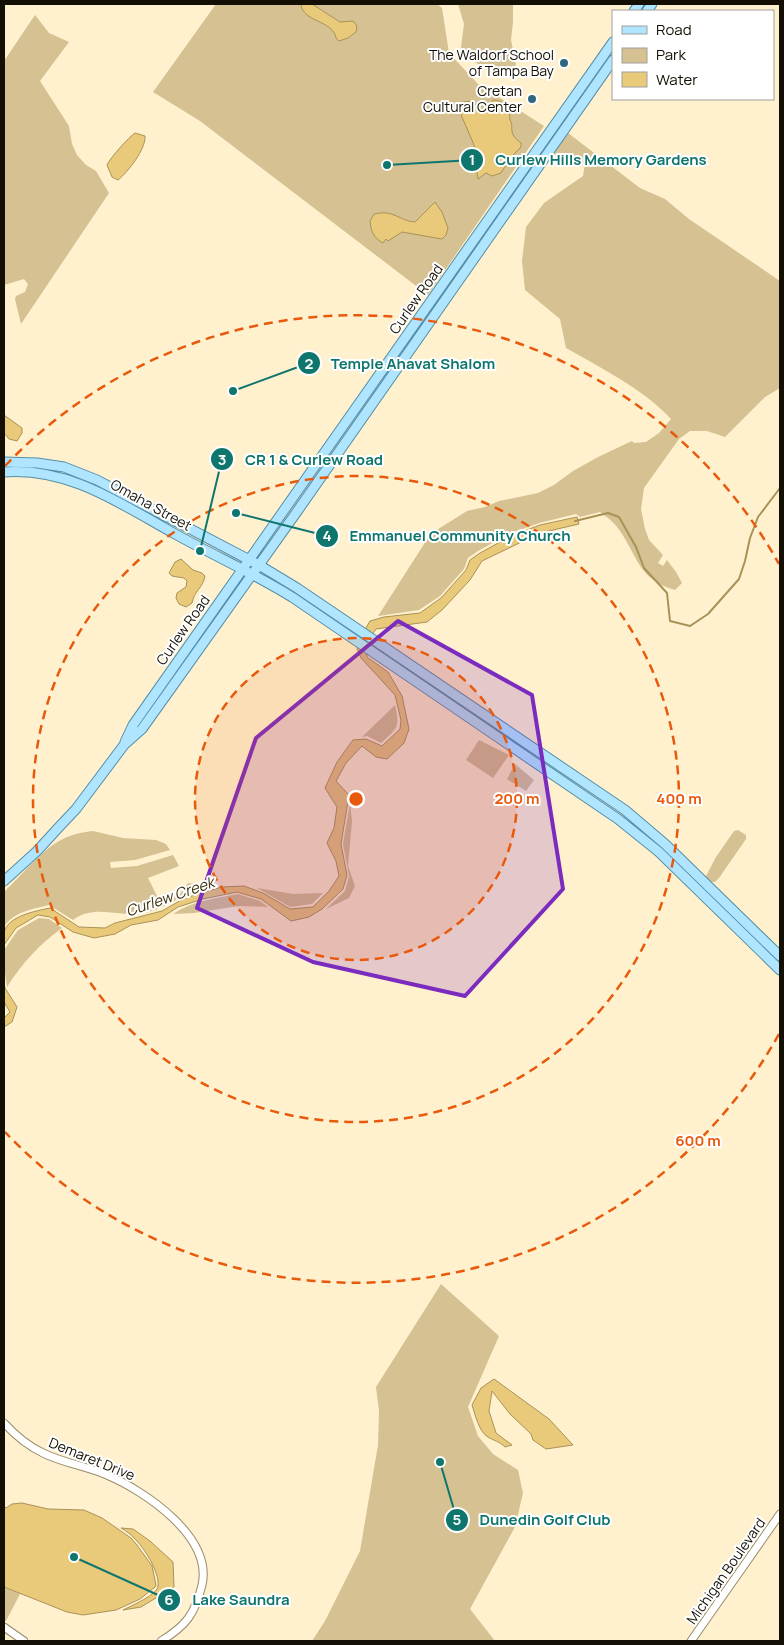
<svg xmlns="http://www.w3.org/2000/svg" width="784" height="1645" viewBox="0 0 784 1645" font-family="Manrope,sans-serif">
  <rect width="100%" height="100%" fill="#fff1ce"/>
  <!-- green -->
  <path fill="#d5c192" d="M216,4H437L442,8L449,53L478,84L544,126L428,295L200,121L153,92Z
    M458,4H513V22L511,40L516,65L498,75C482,67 472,62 461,47L464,24Z
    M35,15L49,33L69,42L40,81L69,126L72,144L77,155L86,165L96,171L109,193L21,324L15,299L16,296L25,292L28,284L24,279L4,285V61Z
    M568,133L640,188L665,199L689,219L780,281V388L765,397L725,437L707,431H690L679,439L644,488L641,509L645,529L649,540L663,555L658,563L663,566L667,560L676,572L682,583L675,590C636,579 638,554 617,527C613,521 605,516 600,512L580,517L576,514L539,523L509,534L478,551L468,558L464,569L440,596L419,610L378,616L426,541L435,531L467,511L485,507L499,501L538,493L554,485L573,471L598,457L632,441L634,443L646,442L659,433L671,419C645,390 599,367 566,348L560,319L525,290L522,261L526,227L544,203L583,176L585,164L572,162L553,154Z
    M395,705C400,728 398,727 381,743L367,736L362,737Z
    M479,740L509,755L493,778L466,760Z
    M515,764L534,780L526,791L507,779Z
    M350,803L352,821L348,866L355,886L349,898L326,909L345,891L349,876L343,844Z
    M738,830L746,835V839L719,878L715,882H709L705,878L716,857L734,831Z
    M93,831L123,838L156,840L166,844L170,850L135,860L110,862L111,868L137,866L173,855L179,866L148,878L157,896L179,895L188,883L213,887C203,889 193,892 184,896C168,903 155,913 137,914C115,915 92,905 73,920L49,905C33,909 13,912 4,927V892C20,877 40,852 59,841C69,835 82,832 93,831Z
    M257,888L293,894L323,893L312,904L290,907Z
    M238,894L260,901L268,907L239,906L194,913L173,914C192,901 216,898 238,894Z
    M39,918L49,919L62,928C40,944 22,963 7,987L4,966V950L18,930Z
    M441,1284L499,1336L468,1407L478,1436L493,1454L518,1470L523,1493L515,1527L470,1609L495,1641H312L325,1621L360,1551L378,1445L379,1411L376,1387Z
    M4,1587L20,1594L6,1621L4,1619Z"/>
  <!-- water -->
  <path fill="#e9ca7b" stroke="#a99257" d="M301,4H312L340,22L353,21L357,26L356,32L348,38L339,41L336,38C333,20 302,22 301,4Z
    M493,100C505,100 510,110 510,120C513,125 511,126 512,131C513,137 517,140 521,143V147L511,157L501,173L492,176L486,173L478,179L477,172L471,168L470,164L477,152L462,117L460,111L463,102L473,101L480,110H482L489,106Z
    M135,133L145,136C146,149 128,172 118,180L112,177L107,165C110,158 129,137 135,133Z
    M435,202L442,212L448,228L446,235L442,239L402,232L388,241L386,239L383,243C374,238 371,232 370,221L374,214C394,209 399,221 415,222Z
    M4,415L22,428V433L17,441L9,439L4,433Z
    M577,517L579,524L540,533L482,561L470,580L442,610L427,622L376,629C370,638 364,645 367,657L388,672L402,696L409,729L404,743L387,759L376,757L362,746L346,763L336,781L349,795L341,844L347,875L343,889L322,909L309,917L291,921L261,899L237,892L203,899L178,907L158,920L131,925L115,934L94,938L73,932L50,917L38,915L16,928L4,945C4,941 3,937 4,933C7,916 36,911 50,908L79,927L105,928L115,923L162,911L183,899L204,892L222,887L244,886L263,893L290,909L313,907L329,891L339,876L336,861L327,843L334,828L337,807L325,788L337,762L353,740L366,739L382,746L400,729L401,720L395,695L361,658L357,649L360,638L370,621L384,617L420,613L441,598L466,570L470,560L480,553L511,536L540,525Z
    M181,559L193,570L202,573L205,576C203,588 194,591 192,603L186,607L179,604L176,598L177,593L186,587L187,581L184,578L172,576L169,573L175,562Z
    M4,981L5,988L17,1007L12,1022L4,1027V1018L10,1012L4,1002Z
    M494,1379L549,1419L573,1445L546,1449L533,1440L531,1434L510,1414L492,1391L489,1411L496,1433L512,1445L505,1447C499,1441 494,1441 488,1437C479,1432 475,1414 472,1405L481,1388Z
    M22,1503L48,1509L84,1510L102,1518L131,1538L137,1545L152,1566L156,1585L155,1587L140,1599L116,1610L83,1615L67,1612L4,1587V1506L6,1508L12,1504Z
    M121,1528L133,1529L150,1541L173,1562L174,1587L141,1607L123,1610C131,1606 157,1595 158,1586C160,1573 144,1547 134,1538C131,1534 126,1531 121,1528Z"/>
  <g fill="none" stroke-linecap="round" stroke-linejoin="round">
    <!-- stream -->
    <path stroke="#a99257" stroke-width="2" d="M575,521L608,513L619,517L636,547L644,568L667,593L670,621L690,626L708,614L739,579L745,561L750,538L758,517L780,488"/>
    <!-- minor casing -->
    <g stroke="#988b6b" stroke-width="9">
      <path id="minor" d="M4,1423C15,1435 28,1446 43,1453C63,1463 86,1466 107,1475C145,1491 213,1537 202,1585C195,1614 186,1626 161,1641
        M4,1627L24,1641
        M691,1641L780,1514"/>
    </g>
    <!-- major casing -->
    <g stroke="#558ea7" stroke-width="11">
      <path id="major" d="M634,11L639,4
        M647,11L652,4
        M4,462L37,463L64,467L97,480L259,565L297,588L625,810L665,844L780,956
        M4,472C70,467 122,505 177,535C215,556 255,574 292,597L618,819L659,852L780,970
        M125,742L133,725L613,42
        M4,881L37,851L59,827L76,809L124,745L142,729L296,513L613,60"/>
    </g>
    <!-- minor -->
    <use href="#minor" stroke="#fff" stroke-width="7"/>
    <!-- major -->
    <use href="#major" stroke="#afe5ff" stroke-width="9"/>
  </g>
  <!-- marked area -->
  <path fill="#7b2cbf" fill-opacity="0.2" stroke="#7b2cbf" stroke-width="4" stroke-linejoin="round" d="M398,621L532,695L563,889L465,996L313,962L197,908L256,738Z"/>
  <!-- distance rings -->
  <circle cx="356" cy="799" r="161" fill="#e8590c" fill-opacity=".12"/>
  <g fill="none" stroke="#e8590c" stroke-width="2.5" stroke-dasharray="9 6">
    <circle cx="356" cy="799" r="161"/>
    <circle cx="356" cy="799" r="323"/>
    <path d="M779 1034A484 484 0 0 1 5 1132M5 466A484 484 0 0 1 779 564"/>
  </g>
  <!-- markers -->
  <g fill="#2f6781" stroke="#fff" stroke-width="2">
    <circle cx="564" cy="63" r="5"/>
    <circle cx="532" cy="99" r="5"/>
  </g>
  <g text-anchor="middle" stroke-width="4" stroke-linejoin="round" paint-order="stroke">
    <!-- poi labels -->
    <g font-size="14" fill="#130f04" stroke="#fff" text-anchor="end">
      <text x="554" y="60">The Waldorf School<tspan x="554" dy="16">of Tampa Bay</tspan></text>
      <text x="522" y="96">Cretan<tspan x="522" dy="16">Cultural Center</tspan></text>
    </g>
    <!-- street labels -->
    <g font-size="14" fill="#130f04" stroke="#fff">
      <text transform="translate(416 299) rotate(-55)" y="5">Curlew Road</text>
      <text transform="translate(151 505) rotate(29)" y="5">Omaha Street</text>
      <text transform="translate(183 630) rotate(-55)" y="5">Curlew Road</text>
      <text transform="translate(92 1459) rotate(22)" y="5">Demaret Drive</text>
      <text transform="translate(726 1571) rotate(-55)" y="5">Michigan Boulevard</text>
    </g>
    <!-- water labels -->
    <g font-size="15" font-style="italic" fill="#3d310e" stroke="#fff">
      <text transform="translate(170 897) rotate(-19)" y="5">Curlew Creek</text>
    </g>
  </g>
  <circle cx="356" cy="799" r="8" fill="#e8590c" stroke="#fff" stroke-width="2.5"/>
  <g font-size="15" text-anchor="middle" font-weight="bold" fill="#e8590c" stroke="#fff" stroke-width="4" stroke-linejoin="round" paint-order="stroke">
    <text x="517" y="804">200 m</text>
    <text x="679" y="804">400 m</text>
    <text x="698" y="1146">600 m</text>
  </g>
  <!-- callouts -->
  <path fill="none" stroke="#0f766e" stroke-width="2" d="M387 165L472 160M233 391L309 363M200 551L222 459M236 513L327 536M440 1462L457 1520M74 1557L169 1600"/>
  <g fill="#0f766e" stroke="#fff" stroke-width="2">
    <circle cx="387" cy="165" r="5"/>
    <circle cx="233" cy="391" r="5"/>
    <circle cx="200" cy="551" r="5"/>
    <circle cx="236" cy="513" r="5"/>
    <circle cx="440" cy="1462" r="5"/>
    <circle cx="74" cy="1557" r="5"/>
    <circle cx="472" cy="160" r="12"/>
    <circle cx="309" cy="363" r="12"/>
    <circle cx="222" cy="459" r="12"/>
    <circle cx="327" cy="536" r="12"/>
    <circle cx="457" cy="1520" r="12"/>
    <circle cx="169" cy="1600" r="12"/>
  </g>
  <g font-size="15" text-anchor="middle" font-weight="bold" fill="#fff">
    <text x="472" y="165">1</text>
    <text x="309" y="369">2</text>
    <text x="222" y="465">3</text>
    <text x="327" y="541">4</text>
    <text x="457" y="1525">5</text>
    <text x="169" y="1605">6</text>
  </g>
  <g font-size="15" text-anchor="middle" font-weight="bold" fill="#0f766e" stroke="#fff" stroke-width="4" stroke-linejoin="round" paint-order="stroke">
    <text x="601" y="165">Curlew Hills Memory Gardens</text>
    <text x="413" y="369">Temple Ahavat Shalom</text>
    <text x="314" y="465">CR 1 &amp; Curlew Road</text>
    <text x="460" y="541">Emmanuel Community Church</text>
    <text x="545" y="1525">Dunedin Golf Club</text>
    <text x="241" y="1605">Lake Saundra</text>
  </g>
  <!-- border -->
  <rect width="784" height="1645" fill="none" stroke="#130f04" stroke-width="10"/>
  <!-- legend -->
  <rect x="612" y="10" width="162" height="90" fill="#ffffff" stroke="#a19f9b"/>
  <rect x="622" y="26" width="25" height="8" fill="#afe5ff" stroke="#a19f9b"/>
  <text x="656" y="35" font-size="15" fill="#130f04">Road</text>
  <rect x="622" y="48" width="25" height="15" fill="#d5c192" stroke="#a19f9b"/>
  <text x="656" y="60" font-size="15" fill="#130f04">Park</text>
  <rect x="622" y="72" width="25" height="15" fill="#e9ca7b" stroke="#a19f9b"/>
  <text x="656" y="85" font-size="15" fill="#130f04">Water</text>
</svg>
